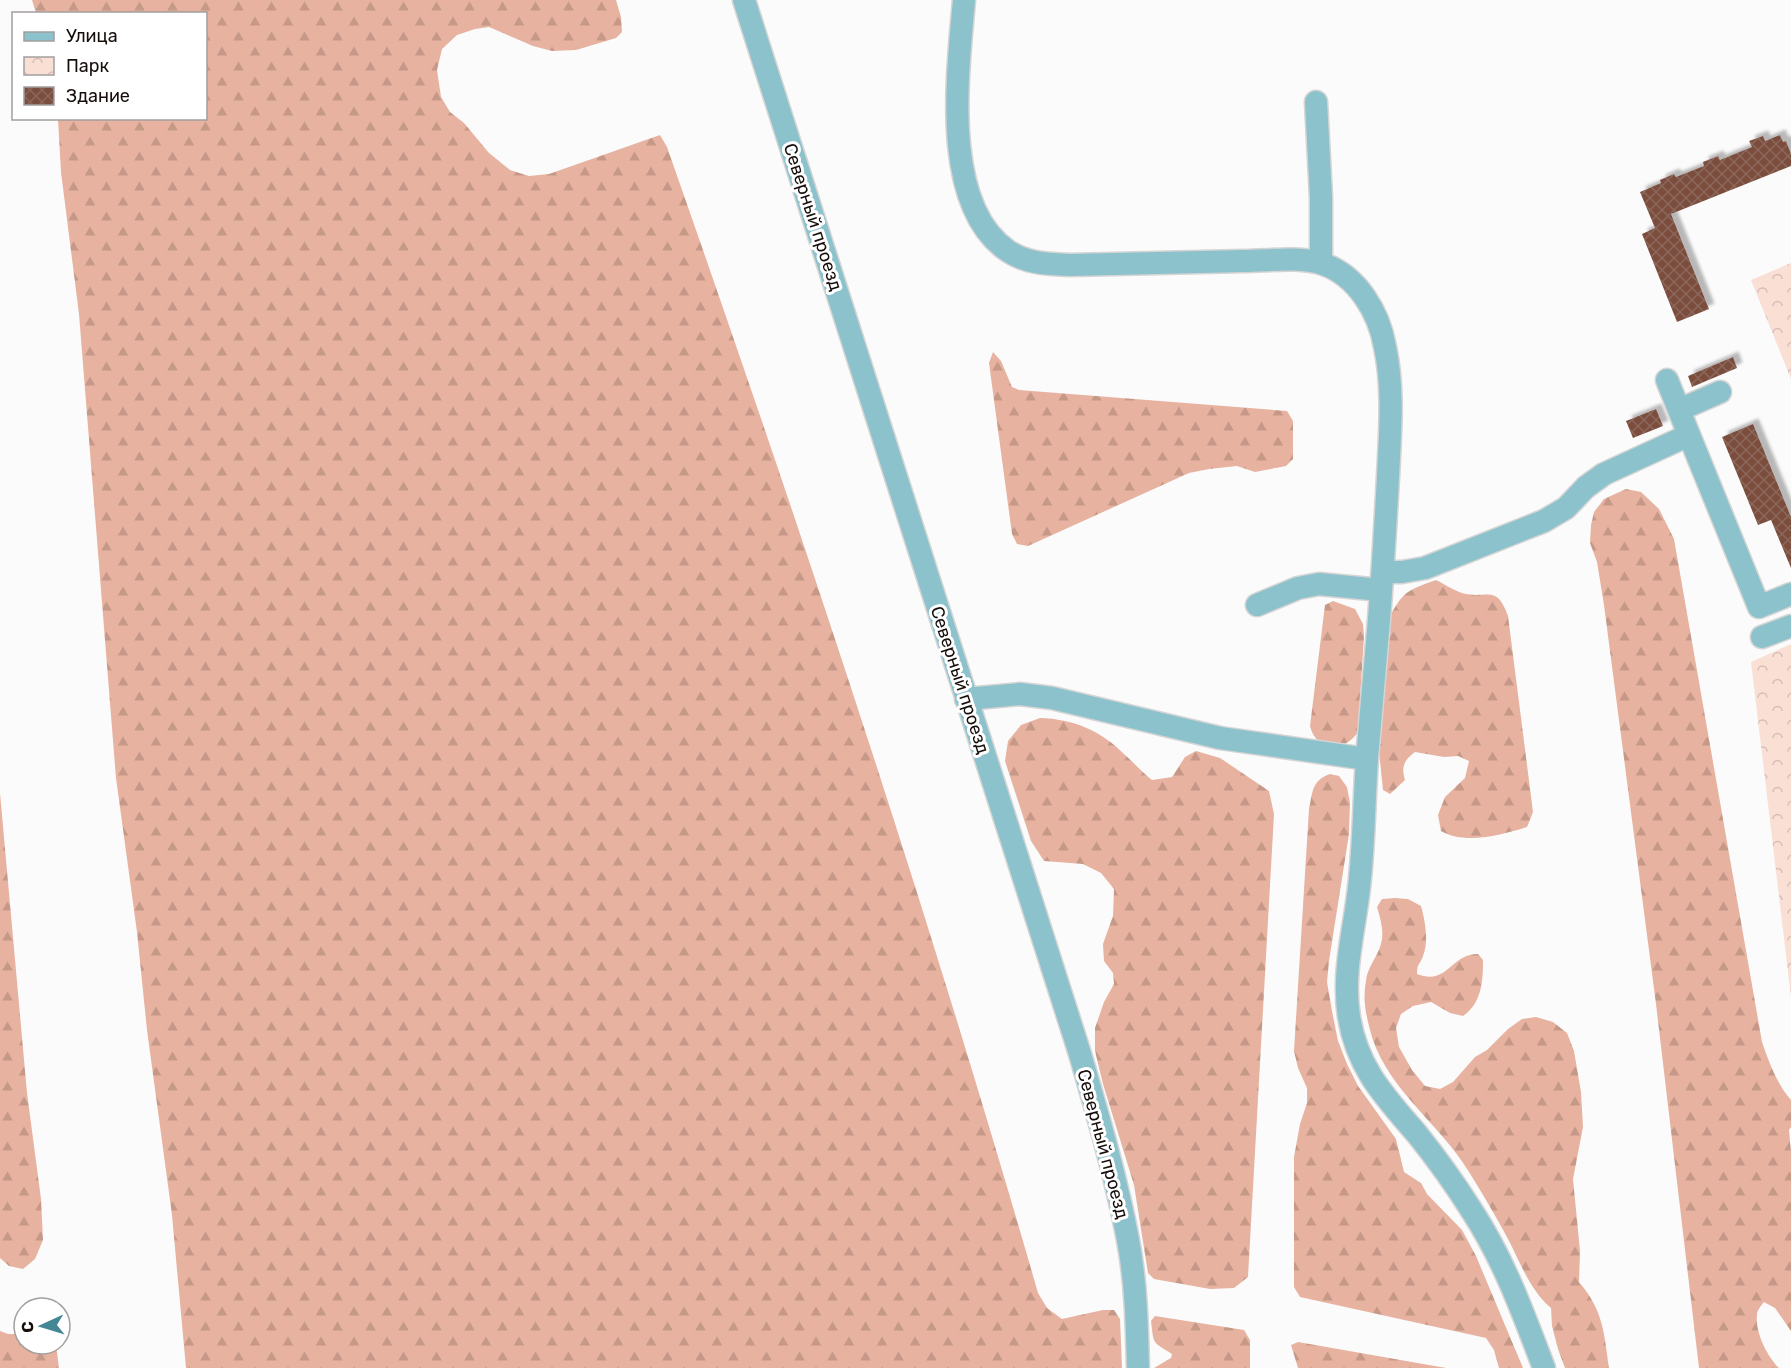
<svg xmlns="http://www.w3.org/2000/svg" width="1791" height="1368" viewBox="0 0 1791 1368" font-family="Rubik,sans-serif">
  <defs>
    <pattern id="forest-firs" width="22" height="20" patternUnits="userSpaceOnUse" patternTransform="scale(1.5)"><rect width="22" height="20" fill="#e7b2a0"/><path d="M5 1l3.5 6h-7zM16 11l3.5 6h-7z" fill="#c59888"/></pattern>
    <pattern id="park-crowns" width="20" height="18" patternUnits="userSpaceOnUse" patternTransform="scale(1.5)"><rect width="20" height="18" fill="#fadfd5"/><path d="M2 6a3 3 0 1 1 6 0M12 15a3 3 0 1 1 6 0" fill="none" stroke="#d6beb6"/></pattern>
    <pattern id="building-cross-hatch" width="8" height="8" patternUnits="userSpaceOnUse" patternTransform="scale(1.5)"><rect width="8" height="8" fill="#7b4d3e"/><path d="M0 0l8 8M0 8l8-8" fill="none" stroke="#8a685c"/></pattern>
    <filter id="shadow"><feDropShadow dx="5.5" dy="-5.5" stdDeviation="1.5" flood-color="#0004"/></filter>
  </defs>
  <rect width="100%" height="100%" fill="#fbfbfb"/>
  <!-- forest -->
  <path fill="url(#forest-firs)" d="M32,0H616L621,17L622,32L616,38L576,50L552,51L533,46L489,27L475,29L457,35L442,49L437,70L441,97L450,112L464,123L489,153L510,170L529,176L549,174L660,135L667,147C800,526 927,907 1038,1293L1047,1308L1062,1319L1103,1310H1114L1120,1319L1122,1368H186L172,1215L147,1030L137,932L116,778L79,314L61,172L58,119L206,118V14L36,13Z
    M993,352L1001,361L1012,387L1019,390L1287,411L1293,421V459L1286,466L1255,472L1237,466L1209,469L1189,473L1028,546L1017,544L1012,534L989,363Z
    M1626,489L1641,492L1659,509L1674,539L1762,1042C1768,1060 1778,1086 1791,1100V1127L1789,1130L1791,1152V1331L1775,1308L1764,1302C1761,1306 1757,1310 1757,1315C1755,1332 1767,1356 1779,1368H1699L1656,1004L1604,605L1597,562L1590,543L1591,525L1594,512L1604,499Z
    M1436,580C1444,584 1453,590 1462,593C1487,600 1496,583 1508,616L1533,812L1527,827C1502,835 1465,845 1441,831L1438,815L1445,797L1465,778L1469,761L1458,756L1444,757L1415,752C1404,760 1401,767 1405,780L1390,794L1383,790L1379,751L1390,616C1404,590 1409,590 1436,580Z
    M1333,601L1355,609L1363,624L1364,636L1358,732C1345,752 1316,752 1310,726L1325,605Z
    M1040,718C1073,719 1100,730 1124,754C1134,763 1142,772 1152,780L1172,777L1185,757L1196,751L1220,758L1269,791L1274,814L1248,1277L1234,1288L1210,1289L1154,1279L1148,1273L1134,1185L1103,1084L1095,1051V1028L1104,1002L1114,984L1113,973L1104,961L1103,944L1113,916L1114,889L1101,873L1083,864L1044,861L1031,841L1005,761L1008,741L1021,725Z
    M1330,774L1339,776L1347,787L1350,803L1349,834L1329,961L1327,982L1332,1011L1338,1041L1347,1064L1358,1086L1396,1139L1404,1172L1421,1183L1427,1194L1462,1230L1476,1256L1523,1368H1499L1494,1350L1486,1338L1300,1297L1294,1287V1157L1300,1124L1307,1103V1088L1298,1068L1294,1051L1309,809C1313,792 1311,781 1330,774Z
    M0,793L27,1093L41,1199L43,1240L35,1259L23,1269L9,1266L0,1258Z
    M1395,898L1408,899L1421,906C1425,920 1429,942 1423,956C1420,965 1417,963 1417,974C1448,986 1450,954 1478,954L1483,960C1483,981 1482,1003 1463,1016L1450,1013L1431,1002L1413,1006L1401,1014L1396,1028L1399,1047L1412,1070L1425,1086L1440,1089L1453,1082L1475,1057L1487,1050L1508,1029L1522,1019L1536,1017L1553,1022L1567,1033L1574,1051L1581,1092L1583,1127L1573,1179L1580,1251L1579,1282C1603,1310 1604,1332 1609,1368H1565L1558,1349L1552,1326L1551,1308C1530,1290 1521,1264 1508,1239C1496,1217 1483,1194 1469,1172C1439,1122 1382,1086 1369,1026C1365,1011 1363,996 1366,981C1367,968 1376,959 1380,947C1385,933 1381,921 1377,907L1382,899Z
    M1155,1316L1244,1330L1250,1340V1368H1154L1171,1358L1172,1354C1152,1341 1154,1346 1151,1321Z
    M0,1331L8,1334H24V1344H56L59,1368H0Z
    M1298,1342L1446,1368H1298L1291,1345Z"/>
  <!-- park -->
  <path fill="url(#park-crowns)" d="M1791,263V379L1751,280Z
    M1791,644V997L1751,662Z"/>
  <!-- building -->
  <path fill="url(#building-cross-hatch)" filter="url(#shadow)" d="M1780,135L1783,142L1786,141L1791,154V166L1671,214L1709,309L1677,322L1642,234L1655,228L1640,192L1661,183L1660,180L1674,174L1676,177L1704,166L1703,162L1718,156L1720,160L1752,147L1749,141L1763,136L1765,141Z
    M1733,357L1737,368L1692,387L1688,376Z
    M1656,409L1663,426L1633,438L1626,421Z
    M1753,424L1791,517V568L1771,520L1758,525L1722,437Z"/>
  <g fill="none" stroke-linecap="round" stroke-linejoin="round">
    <!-- minor casing -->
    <g stroke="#d6d5d5" stroke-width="25">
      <path id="minor" d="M744,0L1080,1054C1098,1116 1116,1177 1128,1240C1136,1282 1137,1326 1138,1368
        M964,0C958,71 940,205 1008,251C1027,264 1049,264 1070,265C1128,264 1186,262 1244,261C1268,261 1299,256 1323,264C1358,276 1379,313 1385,347C1394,389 1390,434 1388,477C1385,532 1382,588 1377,643C1374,681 1370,720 1367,758C1364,802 1364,845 1359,888C1354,932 1342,973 1349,1017C1357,1068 1385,1097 1417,1134C1437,1159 1455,1184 1472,1211C1504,1260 1523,1313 1544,1368
        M1316,102L1321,197V263
        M1667,380L1679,410
        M1689,435L1759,607L1791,594
        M1383,572H1402L1425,568L1544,521L1566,508L1586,487L1604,474L1689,435L1679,410L1720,392
        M1257,605L1298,588L1319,584L1381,590
        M1762,637L1791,626
        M966,699L1020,694L1052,698L1220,738L1367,759"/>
    </g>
    <!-- minor -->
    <use href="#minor" stroke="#8cc2cc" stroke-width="22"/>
  </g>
  <g text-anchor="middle" stroke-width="6" stroke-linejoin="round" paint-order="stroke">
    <!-- street labels -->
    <g font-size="18" fill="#160e0b" stroke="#fff">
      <text transform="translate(813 217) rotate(72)" y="6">Северный проезд</text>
      <text transform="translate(960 680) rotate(72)" y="6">Северный проезд</text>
      <text transform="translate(1103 1144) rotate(75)" y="6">Северный проезд</text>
    </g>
  </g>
  <!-- legend -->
  <rect x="12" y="12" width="195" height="108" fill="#ffffff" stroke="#a29f9d" stroke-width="1.5"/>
  <rect x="24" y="32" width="30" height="9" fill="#8cc2cc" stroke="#a29f9d" stroke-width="1.5"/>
  <text x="66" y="42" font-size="18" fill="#160e0b">Улица</text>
  <rect x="24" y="57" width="30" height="18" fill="url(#park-crowns)" stroke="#a29f9d" stroke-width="1.5"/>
  <text x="66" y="72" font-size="18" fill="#160e0b">Парк</text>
  <rect x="24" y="87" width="30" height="18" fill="url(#building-cross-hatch)" stroke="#a29f9d" stroke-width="1.5"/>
  <text x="66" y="102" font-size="18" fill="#160e0b">Здание</text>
  <!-- north arrow -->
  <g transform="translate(42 1326) rotate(266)"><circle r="28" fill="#ffffff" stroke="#a29f9d" stroke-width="1.5"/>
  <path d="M0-4.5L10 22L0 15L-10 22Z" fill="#428793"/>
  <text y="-9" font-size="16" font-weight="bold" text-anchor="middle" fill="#160e0b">С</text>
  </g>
</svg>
